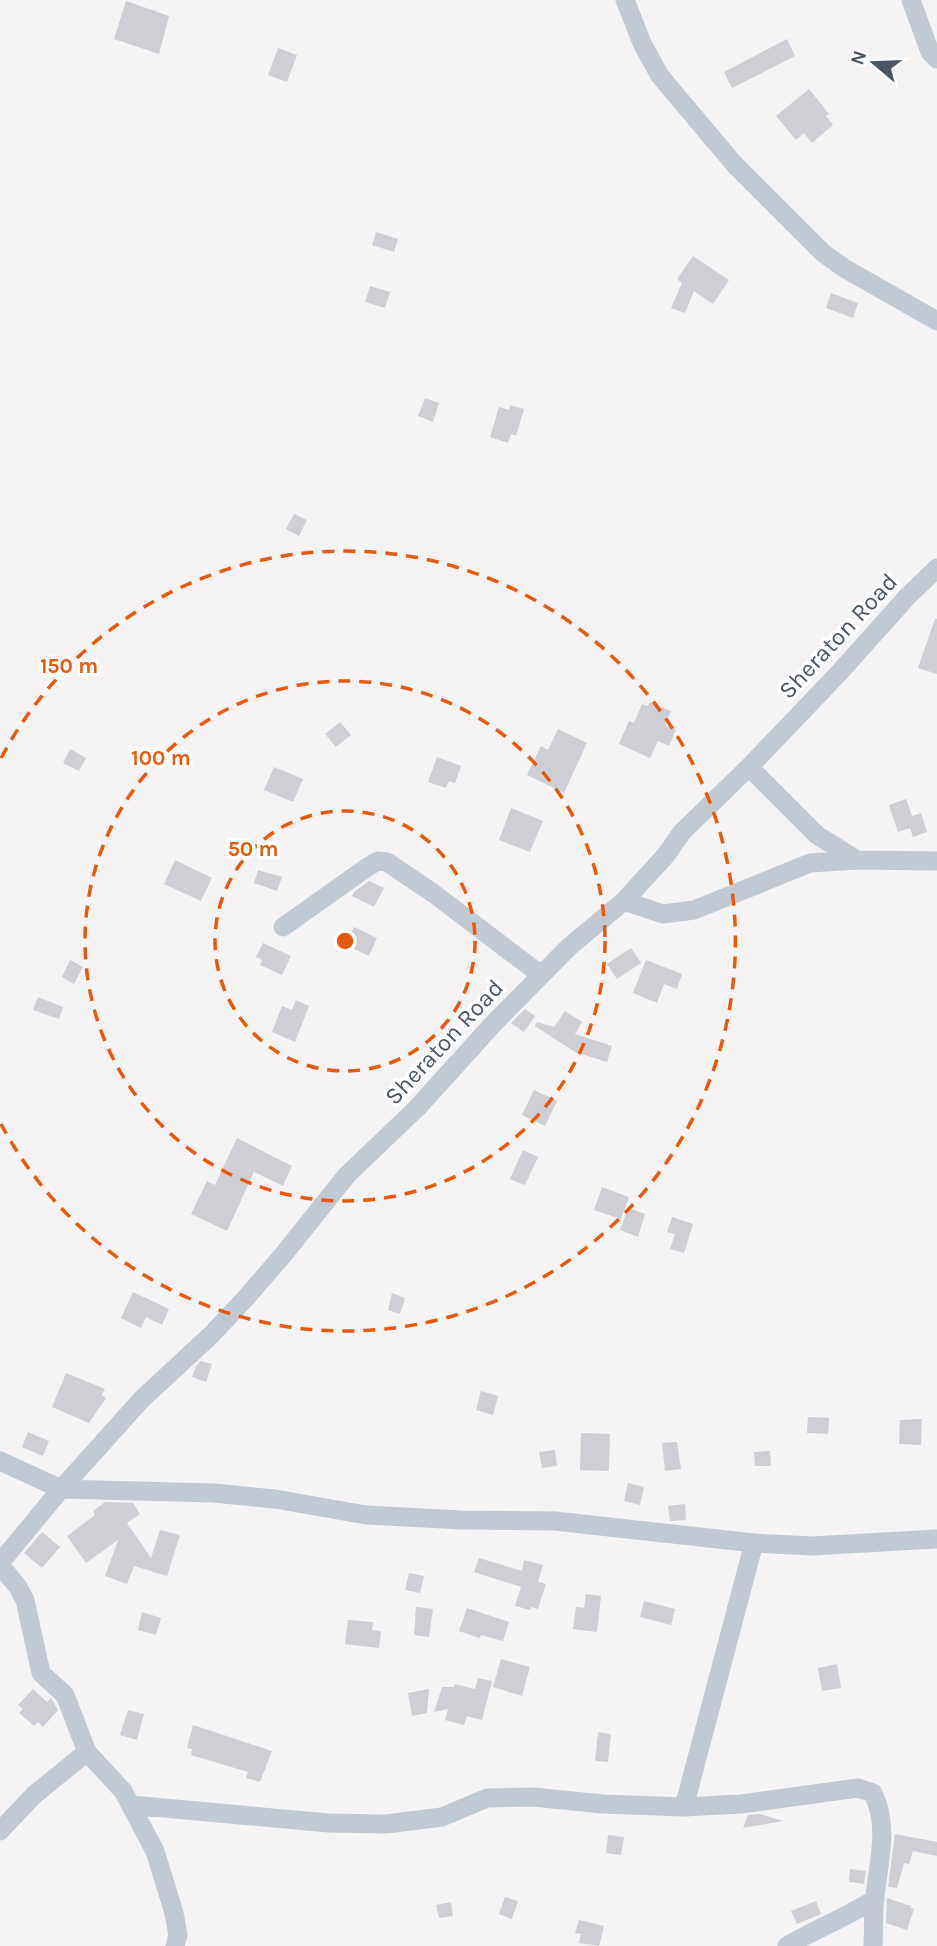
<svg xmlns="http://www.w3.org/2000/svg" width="937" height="1946" viewBox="0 0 937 1946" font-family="Karla,sans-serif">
  <rect width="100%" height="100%" fill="#f5f3f3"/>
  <!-- building -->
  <path fill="#cdcfd5" d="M126,1L169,16L159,54L114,39Z
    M787,39L795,56L732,88L724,72Z
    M278,48L297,55L287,82L268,75Z
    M809,89L829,114L826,116L833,125L812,143L804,133L796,140L776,116Z
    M376,232L398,239L394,252L372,245Z
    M693,256L729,280L713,304L694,291L685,313L671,308L682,283L677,279Z
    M370,286L390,292L385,308L365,302Z
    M831,293L858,303L853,318L826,308Z
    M425,398L439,403L433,422L418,416Z
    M510,405L524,409L516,436L511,434L508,443L490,437L499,407L509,410Z
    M294,514L307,520L299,536L286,529Z
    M935,619H937V674L918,668Z
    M650,702L671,711L665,725L676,729L669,746L658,741L650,758L619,744L629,721L634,723L642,704L648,706Z
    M340,722L351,735L336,747L325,734Z
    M558,729L587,743L564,793L527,775L541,746L548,750Z
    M70,749L86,758L79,771L63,763Z
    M437,757L461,766L455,783L449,781L446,788L428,782Z
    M274,767L303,779L293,802L264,790Z
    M906,799L912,816L921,813L927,832L913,837L910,828L898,832L889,805Z
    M511,808L543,821L530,852L499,840Z
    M175,860L212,878L201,901L164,884Z
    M258,870L282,877L277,891L254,883Z
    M369,881L384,888L374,907L352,896L354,892Z
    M354,927L377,938L369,956L346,945Z
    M263,943L291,956L282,975L260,965L262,960L256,957Z
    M631,948L641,963L617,979L607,964Z
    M70,960L83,967L74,984L62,977Z
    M646,960L682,974L677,989L664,984L657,1003L633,993Z
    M38,997L63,1007L59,1019L33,1010Z
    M296,1000L309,1006L295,1042L272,1032L282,1006L292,1010Z
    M525,1009L535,1016L524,1032L511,1023Z
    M565,1011L582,1022L575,1034L612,1046L607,1062L575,1052L535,1026L537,1022L554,1027Z
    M534,1090L557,1101L545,1126L522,1115Z
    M237,1138L292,1166L283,1186L254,1172L227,1231L191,1214L207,1181L215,1185Z
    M523,1150L538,1157L525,1185L510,1179Z
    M602,1187L629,1197L621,1219L594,1210Z
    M628,1208L645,1214L638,1237L620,1230Z
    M672,1217L693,1224L684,1253L670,1249L675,1234L667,1232Z
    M133,1292L169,1309L162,1325L146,1317L141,1328L121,1318Z
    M392,1293L405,1298L400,1314L388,1310Z
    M201,1361L212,1364L206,1382L192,1377L196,1366Z
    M66,1373L105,1389L102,1395L106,1398L89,1423L52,1407Z
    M481,1391L498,1396L493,1415L476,1410Z
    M808,1417L829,1418L828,1434L807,1433Z
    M922,1419L921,1445L899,1444L900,1420Z
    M28,1432L49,1441L43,1456L22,1447Z
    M581,1433L610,1434L609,1471L580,1470Z
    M677,1442L681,1469L665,1471L662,1443Z
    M555,1450L557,1466L542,1468L539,1452Z
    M770,1451L771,1466H755L754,1452Z
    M628,1483L644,1487L640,1505L624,1501Z
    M105,1502L133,1503L140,1514L127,1523L151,1558L160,1530L180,1535L167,1576L134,1566L127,1584L105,1576L118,1540L86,1563L67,1536L95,1515L93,1511Z
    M685,1504L686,1520L670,1521L668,1506Z
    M42,1532L60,1547L42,1568L24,1553Z
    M479,1558L522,1571L524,1560L543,1565L538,1582L546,1584L538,1609L531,1607L530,1610L515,1606L521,1587L474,1572Z
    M409,1573L424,1576L420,1593L405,1590Z
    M586,1594L601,1596L597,1632L573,1629L576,1607L584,1608Z
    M644,1601L675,1609L671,1625L640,1617Z
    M416,1607L433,1609L429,1637L414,1635Z
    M467,1608L509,1622L503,1641L481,1635L480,1638L459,1631Z
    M142,1612L161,1618L156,1635L138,1630Z
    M348,1620L373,1622L372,1630L381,1631L379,1648L345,1644Z
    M501,1659L530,1667L522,1696L493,1687Z
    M837,1664L841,1688L822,1691L818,1668Z
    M478,1678L492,1681L482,1720L467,1716L464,1725L445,1720L448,1709L434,1712L442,1687H454L455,1684L475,1689Z
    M33,1689L47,1702L51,1698L58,1710L43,1727L38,1722L34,1726L19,1713L23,1709L18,1705Z
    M429,1689L427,1713L412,1716L408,1693Z
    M128,1710L144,1714L137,1740L120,1735Z
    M193,1725L272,1751L260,1782L246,1778L248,1772L191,1755L192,1749L187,1748Z
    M598,1732L611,1734L608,1762L595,1761Z
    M760,1814L783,1821L743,1828L748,1815Z
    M895,1834L937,1842V1856L913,1851L909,1864L904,1863L897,1888L888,1887Z
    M608,1835L624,1837L621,1855L606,1853Z
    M850,1869L866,1871L864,1884L849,1882Z
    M505,1897L518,1901L512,1919L499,1914Z
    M887,1898L911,1906L910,1908L914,1909L907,1930L886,1923Z
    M816,1901L821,1914L797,1924L791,1911Z
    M451,1902L453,1916L439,1918L436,1905Z
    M579,1920L604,1926L599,1946L579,1943L581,1934L575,1933Z"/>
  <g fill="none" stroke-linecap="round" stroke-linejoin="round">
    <!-- minor -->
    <path stroke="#c1cad2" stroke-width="19" d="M625,0L642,43L660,76L735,165L823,253L844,268L937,321
      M911,0L930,52L937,59
      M749,767L817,835L857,860
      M624,901L663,914L694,910L810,863L857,860L937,861
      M283,927L369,866L378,861L387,862L433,893L541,975
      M0,1461L61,1489L213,1493L275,1499L366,1515L462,1520L555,1521L754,1543L812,1546L937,1539
      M0,1563L61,1489L142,1399L211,1335L244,1300L283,1255L347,1175L417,1108L494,1023L569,947L624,901L666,855L682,832L749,767L839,673L907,597L937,568
      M0,1565L18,1587L25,1600L41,1673L65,1695L87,1752L123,1791L155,1851L174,1913L178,1935L175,1946
      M131,1805L329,1823L386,1824L442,1817L487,1798L533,1797L602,1804L684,1807L741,1804L858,1788L873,1793C889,1826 879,1860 875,1896C873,1912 874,1929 873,1946
      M684,1807L754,1543
      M0,1831L34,1795L87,1752
      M787,1946C816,1929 847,1917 875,1899"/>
  </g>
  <!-- distance rings -->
  <g fill="none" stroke="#e8590c" stroke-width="3.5" stroke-dasharray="12 9">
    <circle cx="345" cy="941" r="130"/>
    <circle cx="345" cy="941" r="260"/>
    <path d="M1 758A390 390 0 1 1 1 1124"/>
  </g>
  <g text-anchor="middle" stroke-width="7" stroke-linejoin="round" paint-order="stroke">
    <!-- street labels -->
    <g font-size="24" fill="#4a5661" stroke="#fff">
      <text transform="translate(838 636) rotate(-47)" y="8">Sheraton Road</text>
      <text transform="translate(444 1042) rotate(-47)" y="8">Sheraton Road</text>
    </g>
  </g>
  <circle cx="345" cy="941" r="10" fill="#e8590c" stroke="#fff" stroke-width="3.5"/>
  <g font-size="21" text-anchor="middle" font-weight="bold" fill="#e8590c" stroke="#fff" stroke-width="7" stroke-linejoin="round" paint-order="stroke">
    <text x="69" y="673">150 m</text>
    <text x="161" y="765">100 m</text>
    <text x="253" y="856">50 m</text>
  </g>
  <!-- north arrow -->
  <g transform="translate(874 63) rotate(289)" stroke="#ffffff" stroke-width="5" paint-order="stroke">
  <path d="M0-5L12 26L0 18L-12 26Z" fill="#4a5661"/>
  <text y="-10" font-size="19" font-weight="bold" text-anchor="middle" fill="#4a5661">N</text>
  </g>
</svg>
